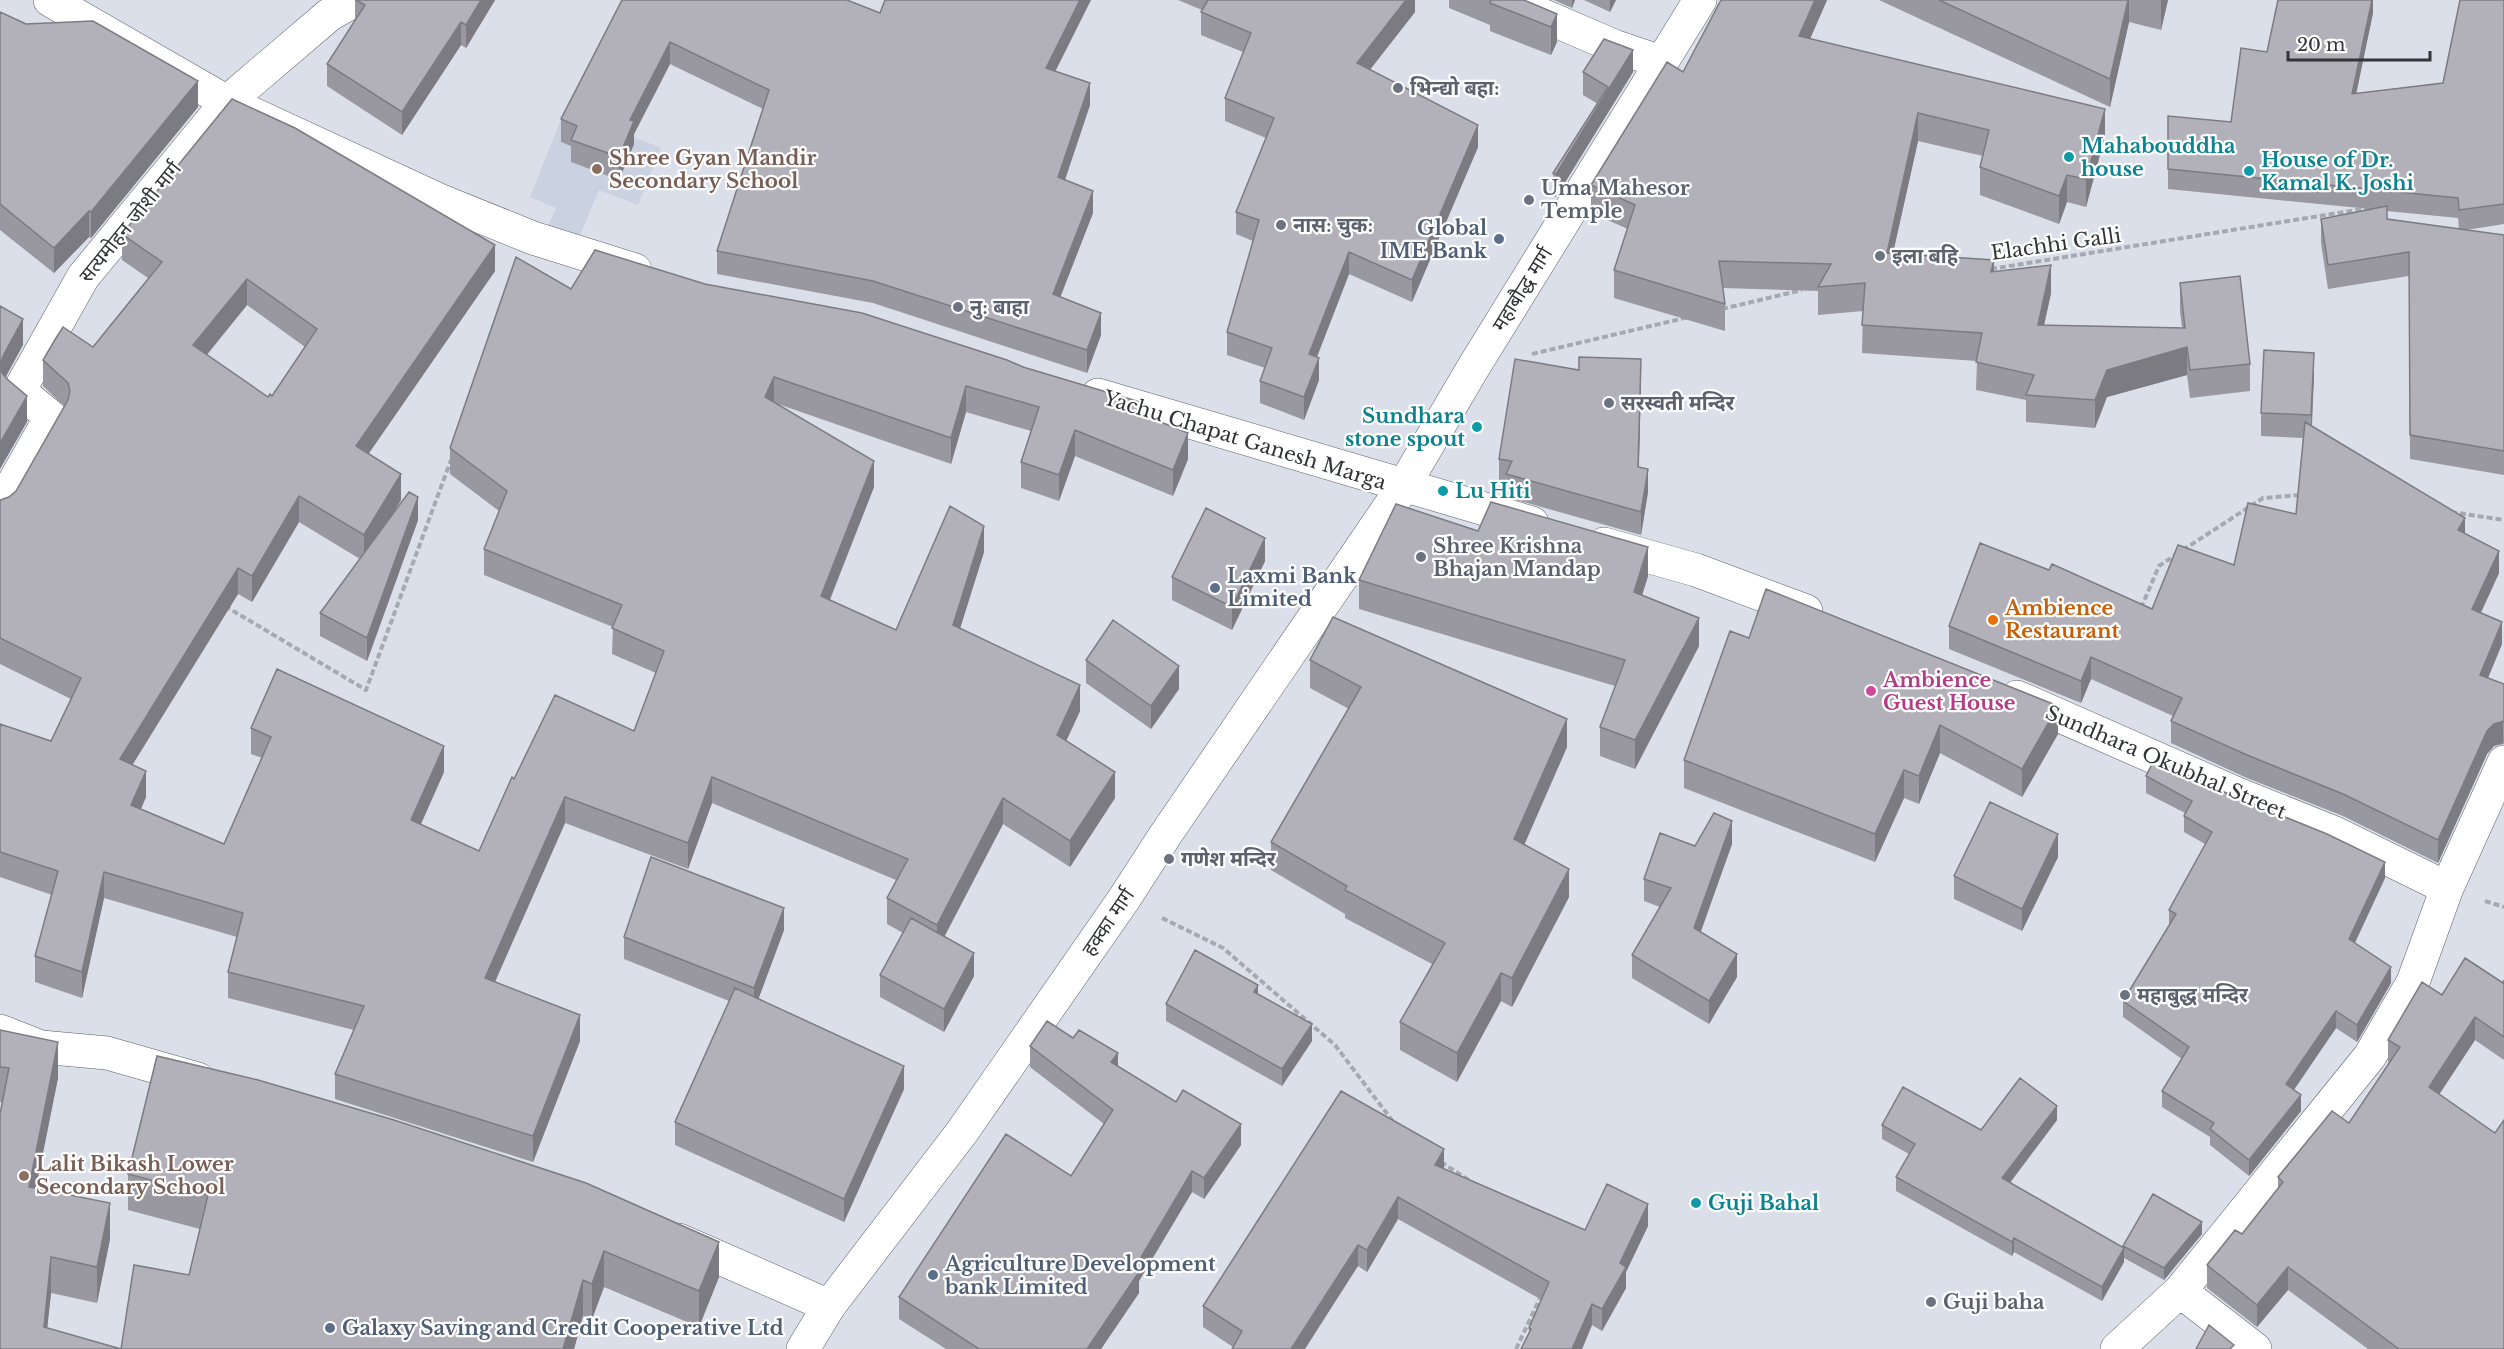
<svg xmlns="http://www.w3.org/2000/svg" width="2504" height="1349" viewBox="0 0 2504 1349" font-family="'Libre Baskerville','Noto Sans Devanagari',serif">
  <rect width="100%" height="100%" fill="#dadfe9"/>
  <!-- built -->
  <path fill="#cad2e2" d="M565,109L661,148L638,205L599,190L576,245L545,233L556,208L530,197Z"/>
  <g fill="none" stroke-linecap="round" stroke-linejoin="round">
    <!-- minor casing -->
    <g stroke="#5c6068" stroke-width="34">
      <path id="minor" d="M50,0L227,102L439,200L533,238L635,270
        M1507,0L1614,46L1661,62
        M1098,395L1532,523
        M0,507L51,417L19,391L83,277L227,102L329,15L355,0
        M1604,544L1696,570L1806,611
        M2017,697L2240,795L2335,833L2447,888
        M0,1031L41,1047L107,1053L198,1079
        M679,1240L829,1306
        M2180,1291L2255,1349
        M2117,1349L2180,1291L2370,1056L2413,982L2447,888L2504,762"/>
    </g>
    <!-- major casing -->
    <g stroke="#5c6068" stroke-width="34">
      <path id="major" d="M803,1349L829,1306L962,1132L1124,899L1166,834L1403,487L1473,368L1700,0"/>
    </g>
    <!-- path -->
    <path stroke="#a5a9b1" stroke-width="4" stroke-dasharray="6 3" stroke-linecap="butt" d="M1991,269L2369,208
      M1722,309L1802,290
      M1532,354L1689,317
      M2451,512L2504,520
      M2183,550L2263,498L2301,495
      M225,606L366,690L451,460
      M2141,608L2159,566L2177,554
      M2485,901L2504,907
      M1162,918L1223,948L1335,1045L1394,1123
      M1441,1162L1470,1181
      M1516,1349L1541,1296"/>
    <!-- minor -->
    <use href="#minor" stroke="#fff" stroke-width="33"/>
    <!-- major -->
    <use href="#major" stroke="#fff" stroke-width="33"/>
  </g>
  <!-- wall -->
  <path fill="#99979f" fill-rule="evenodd" d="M355,0H495L466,48L461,45L402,135L327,86V64L355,21Z
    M622,0L880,13L1056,71L1090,105L1065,180L1093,213L1060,297L1101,335L1087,373L873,303L717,274V251L763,109L670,64L634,134V144L619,180L571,162V146L561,142V119Z
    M1178,0H1415V12L1370,70L1478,147L1412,302L1349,274L1317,357L1319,380L1304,420L1260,403V381L1265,368L1227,355V332L1253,241L1236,234V212L1266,138L1225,121V98L1243,52L1201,35V12L1202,10Z
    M1449,0H1524L1557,14V42L1551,55L1490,31V25L1449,8Z
    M1554,0H1575L1572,8Z
    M1584,0H1616L1610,12Z
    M1721,0H1827L1810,39L2105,136L2086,207L2067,202L2059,224L1980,195V167L1983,156L1918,141L1893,253L1994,272L2051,293L2044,325L2182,328L2180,311V283L2250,364V391L2190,398L2187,375L2107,397L2095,428L2026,422V400L1976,390L1977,361L1862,353L1863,311L1818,315V291L1723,288L1725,304V331L1614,298V270L1628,229L1591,213V185L1683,72Z
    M1879,0H2168L2161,30L2129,22L2110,107Z
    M2373,0V13L2356,93L2443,83L2504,0V224L2466,230L2504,235V475L2410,459L2409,276L2328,289L2321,243V219L2370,209L2168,189V116L2231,122ZM2387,211L2458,218L2459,229L2387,219Z
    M0,12L198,107L91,238L89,237L54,273L0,230Z
    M1583,72H1633L1556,197L1553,196V173L1598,104L1583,95Z
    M122,234L495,271L368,454L401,500L391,516L418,520L367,661L320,636V613L360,559L299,522L252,602L238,594L132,765L146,797L141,809L224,844L262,758L251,754V728L444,772L421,824L479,851L514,779L634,731L656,673L612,654L613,627L484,575V549L499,511L450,474V448L571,289L705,284L1023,367L1140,413L1188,459L1173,496L1075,456L1059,501L1021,488V462L1031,431L966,412L951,464L775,403L874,487L830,600L896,630L984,552L960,628L1080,711L1066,741L1115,798L1070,867L1003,824L944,936L974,976L944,1032L880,997V975L903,933L887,924V898L896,880L712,803L688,869L565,823L495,982L580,1041L533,1162L335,1099V1074L354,1030L228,998V972L237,937L104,898L82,998L35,982V956L52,895L0,877V724L51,741L71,699L0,664V500L9,497L16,491L64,406L43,386V360L93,347L148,278L122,260ZM247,305L305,347L272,396L268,397L207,355Z
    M2314,375L2312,426L2465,534L2499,573L2481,613L2502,644L2488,678L2504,684V744L2494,746L2487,754L2438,863L2343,816L2247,778L2171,743V721L2173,716L2091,679L2081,703L1949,649V626L2152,609L2234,565L2296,514L2303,438L2261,436V413Z
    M1641,382L1639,468L1648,492L1641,535L1506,497V483L1499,482V459Z
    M1478,531L1648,576L1642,595L1699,646L1635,769L1600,756V727L1615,686L1359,609V580Z
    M1265,561L1232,630L1172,600V577Z
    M1749,638L2058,734L2022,797L1940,753L1919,804L1904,798L1875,862L1684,788V760Z
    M1086,660L1179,689L1151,729L1086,683Z
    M1310,660L1567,747L1524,845L1569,897L1512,1007L1501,1001L1457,1082L1400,1050V1022L1432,964L1345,918V914L1271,870V842L1349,709L1310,688Z
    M2146,776L2385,878L2355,943L2391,983L2357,1042L2336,1028L2294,1090L2301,1111L2249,1176L2210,1145V1137L2162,1107V1091L2182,1059L2123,1017V1001L2169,925V910L2205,844L2184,832V816L2185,813L2146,793Z
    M1732,844L1700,932L1737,977L1709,1024L1632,978V955L1660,907L1644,901V879L1695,846Z
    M2058,857L2022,931L1954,899V876Z
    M784,930L758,999L904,1089L844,1222L675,1145V1122L729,1001L624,959V937Z
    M2504,980V1060L2475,1040L2439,1094L2504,1349H2368L2288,1290L2257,1327L2207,1288V1265L2242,1234L2278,1189V1177L2349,1123L2389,1063L2388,1062V1040L2442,995L2503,983Z
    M1258,995L1312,1041L1282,1086L1166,1021V1004Z
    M0,1030L58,1078L36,1188L110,1239L97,1303L51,1293L47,1328L121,1349L189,1275L200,1229L128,1210V1174L157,1056L719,1277L699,1327L604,1287L592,1319L583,1316L574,1349H0L2,1103L0,1102Z
    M1073,1038L1241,1145L1204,1199L1192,1192L1139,1281V1293L1101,1349H946L899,1319V1297L1071,1176L1104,1124L1030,1067V1046Z
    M2057,1120L2010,1183L2123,1248V1246L2202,1234L2164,1280L2124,1258V1262L2102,1301L2014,1252L2012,1256L1896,1191V1177L1909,1154L1882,1139V1125L1981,1130Z
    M1444,1169L1585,1230L1648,1226L1626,1272V1288L1602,1331L1592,1325L1582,1349H1521L1529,1333V1328L1542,1300L1398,1219L1367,1272L1358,1266L1233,1347L1203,1327V1306Z"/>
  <!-- shaded-wall -->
  <path fill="#7d7b82" d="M481,0H495L466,48V25Z
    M1080,0H1091L1046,90V68Z
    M1406,0H1415V12L1357,86V63Z
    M1572,0H1575L1572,8Z
    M1610,0H1616L1610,12Z
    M1815,0H1827L1799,64V36Z
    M2128,0H2129V22L2110,107V79Z
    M2161,0H2168L2161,30Z
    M2372,0H2373V13L2352,114V94Z
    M1557,14V42L1551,55V27Z
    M461,22V45L402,135V112Z
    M670,42V64L634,134V144L619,180V157L630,120Z
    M1633,50V72L1556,197V174Z
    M198,81V107L91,238V212Z
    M1090,83V105L1058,200V177Z
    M2105,109V136L2086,207V179Z
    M1918,113V141L1887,280V253Z
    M1478,125V147L1412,302V280Z
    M2067,175V202L2059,224V196Z
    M1093,191V213L1053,316V294Z
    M89,211V237L54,273V248Z
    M495,245V271L356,472V446Z
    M1349,252V274L1309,377V354Z
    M1994,260V287L1991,272Z
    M2051,265V293L2038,353V325Z
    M247,279V305L193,371V345Z
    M1101,313V335L1087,373V350Z
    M23,319V345L3,382L0,365L3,356Z
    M2187,347V375L2107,397L2095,428V400L2107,370Z
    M2314,353V375L2311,438V415Z
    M1319,358V380L1304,420V397Z
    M1641,359V382L1638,490V467Z
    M774,377V403L765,397Z
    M966,386V412L951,464V438Z
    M27,396V422L0,469V443Z
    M1140,402V428L1136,412Z
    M1075,430V456L1059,501V475Z
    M1188,433V459L1173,496V470Z
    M874,461V487L821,621V596Z
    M1648,469V492L1641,535V512Z
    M401,474V500L364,561V535Z
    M299,496V522L252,602V576Z
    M418,497V520L367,661V638Z
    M2465,518V541L2458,530Z
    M984,526V552L953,651V625Z
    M1265,538V561L1232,630V607Z
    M1648,547V576L1634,621V592Z
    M2499,551V573L2472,631V609Z
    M238,568V594L120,785V759Z
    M1699,618V646L1635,769V740Z
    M2502,622V644L2480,697V675Z
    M2091,657V679L2081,703V681Z
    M1179,666V689L1151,729V706Z
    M1080,685V711L1057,761V735Z
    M2058,706V734L2022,797V769Z
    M1567,719V747L1514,868V839Z
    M2503,721V743L2494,746L2487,754L2438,863V840L2487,731L2494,724Z
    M1940,725V753L1919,804V776Z
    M444,746V772L411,846V820Z
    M1904,770V798L1875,862V834Z
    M146,771V797L131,831V805Z
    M1115,772V798L1070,867V841Z
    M712,777V803L688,869V843Z
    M565,797V823L485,1004V978Z
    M1003,798V824L937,951V925Z
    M1732,821V844L1694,951V928Z
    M2058,834V857L2022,931V909Z
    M2385,862V878L2349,955V939Z
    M1569,869V897L1512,1007V978Z
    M104,872V898L82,998V972Z
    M784,908V930L754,1011V988Z
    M974,953V976L944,1032V1009Z
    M1737,954V977L1709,1024V1001Z
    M2391,967V983L2357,1042V1025Z
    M1501,973V1001L1457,1082V1053Z
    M1258,985V1002L1254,992Z
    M2336,1011V1028L2286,1101V1084Z
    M580,1015V1041L533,1162V1136Z
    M2475,1017V1040L2429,1110V1087Z
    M1312,1024V1041L1282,1086V1069Z
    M58,1042V1078L29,1222V1187Z
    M1118,1053V1074L1111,1062Z
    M904,1066V1089L844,1222V1199Z
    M2301,1095V1111L2249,1176V1160Z
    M2057,1106V1120L2002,1193V1178Z
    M1241,1124V1145L1204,1199V1178Z
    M1444,1149V1170L1435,1165Z
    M1192,1171V1192L1139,1281V1293L1101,1349H1087Z
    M1398,1197V1219L1367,1272V1250Z
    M110,1203V1239L97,1303V1267Z
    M1648,1204V1226L1626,1272V1288L1602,1331V1309L1620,1263Z
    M2202,1222V1234L2164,1280V1268Z
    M2014,1238V1252L2012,1256V1242Z
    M719,1242V1277L699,1327V1291Z
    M1358,1245V1266L1305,1349H1291Z
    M2124,1248V1262L2102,1301V1287Z
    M604,1251V1287L592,1319V1284Z
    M51,1257V1293L45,1349L44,1327Z
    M2288,1267V1290L2257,1327V1305Z
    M583,1280V1316L574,1349H563Z
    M1592,1304V1325L1582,1349H1572Z"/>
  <!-- building -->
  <path fill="#b2b0b9" stroke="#7d7b82" stroke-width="1.5" fill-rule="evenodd" d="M356,0H481L466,25L461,22L402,112L327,64L365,5Z
    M622,0H847L880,13L885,0H1080L1046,68L1090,83L1058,177L1093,191L1053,294L1101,313L1087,350L873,281L717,251L769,90L670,42L630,120L634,121L619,157L571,140L577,126L561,119Z
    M1208,0H1406L1357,63L1478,125L1412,280L1349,252L1309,354L1319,358L1304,397L1260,381L1272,348L1227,332L1259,220L1236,212L1274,118L1225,98L1251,33L1201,12Z
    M1491,0H1524L1557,14L1551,27L1490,3Z
    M1721,0H1815L1799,36L2105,109L2086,179L2067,175L2059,196L1980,167L1989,130L1918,113L1887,253L1994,260L1991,272L2051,265L2038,325L2185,328L2180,283L2240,276L2250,364L2190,370L2187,347L2107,370L2095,400L2026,395L2034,375L1976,362L1982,333L1862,325L1865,283L1818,287L1831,264L1719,261L1725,304L1614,270L1635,205L1591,185L1667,62L1683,72Z
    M1939,0H2128L2110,79Z
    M2278,0H2372L2352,94L2443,83L2460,0H2504V204L2459,210L2458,198L2168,169V116L2231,122L2241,48L2267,52Z
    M0,12L26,24L93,21L198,81L91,212L89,211L54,248L0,204Z
    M1604,39L1633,50L1556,174L1553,173L1608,87L1583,72Z
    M232,99L295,128L495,245L356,446L401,474L364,535L299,496L252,576L238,568L120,759L146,771L131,805L224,844L271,737L251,728L277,669L444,746L411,820L479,851L512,777L514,779L555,695L634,731L664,651L612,628L622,605L484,549L507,491L450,448L516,257L571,289L595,250L705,284L862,313L1007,360L1023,367L1140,402L1136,412L1188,433L1173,470L1075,430L1059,475L1021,462L1039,407L966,386L951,438L774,377L765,397L874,461L821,596L896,630L950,506L984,526L953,625L1080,685L1057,735L1115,772L1070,841L1003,798L937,925L887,898L908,859L712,777L688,843L565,797L485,978L580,1015L533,1136L335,1074L364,1006L228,972L243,913L104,872L82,972L35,956L58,871L0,852V724L51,741L81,678L0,638V500L9,497L16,491L68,400L70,391L68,383L43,360L56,338L63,327L93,347L162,262L122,234ZM247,279L317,329L272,396L270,394L268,397L193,345Z
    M2387,206V219L2504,235V451L2410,435L2409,252L2328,265L2321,219Z
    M0,306L23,319L3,356L0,365L2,373L7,379L27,396L0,443Z
    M2264,350L2314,353L2311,415L2261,413Z
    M1579,357L1641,359L1638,467L1648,469L1641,512L1506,474L1512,461L1499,459L1515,359L1579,370Z
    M2305,422L2465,518L2458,530L2499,551L2472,609L2502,622L2480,675L2504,684V721L2494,724L2487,731L2438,840L2343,794L2247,755L2171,721L2182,698L2091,657L2081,681L1949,626L1980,543L2049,570L2052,564L2152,609L2178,545L2234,565L2248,503L2296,514Z
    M409,492L418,497L367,638L320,613Z
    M1491,502L1648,547L1634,592L1699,618L1635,740L1600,727L1625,660L1359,580L1396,504L1478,531Z
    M1206,508L1265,538L1232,607L1172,577Z
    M1766,589L2058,706L2022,769L1940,725L1919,776L1904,770L1875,834L1684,760L1730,631L1749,638Z
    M1333,617L1567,719L1514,839L1569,869L1512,978L1501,973L1457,1053L1400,1022L1445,943L1345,890L1347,886L1271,842L1361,687L1310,660Z
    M1113,620L1179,666L1151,706L1086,660Z
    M2154,760L2233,796L2327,834L2385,862L2349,939L2391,967L2357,1025L2336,1011L2286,1084L2301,1095L2249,1160L2210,1129L2214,1123L2162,1091L2189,1047L2123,1001L2176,914L2169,910L2212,832L2184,816L2192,801L2146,776Z
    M1990,802L2058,834L2022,909L1954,876Z
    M1714,813L1732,821L1694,928L1737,954L1709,1001L1632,955L1671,888L1644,879L1660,833L1695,846Z
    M651,857L784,908L754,988L624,937Z
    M911,918L974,953L944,1009L880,975Z
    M1195,950L1258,985L1254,992L1312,1024L1282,1069L1166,1004Z
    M2465,958L2503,983L2504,980V1037L2475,1017L2429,1087L2495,1133L2504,1120V1349H2399L2288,1267L2257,1305L2207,1265L2235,1230L2242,1234L2283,1182L2278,1177L2332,1111L2349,1123L2400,1047L2388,1040L2422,982L2442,995Z
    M735,988L904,1066L844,1199L675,1122Z
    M1047,1021L1073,1038L1079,1030L1118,1053L1111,1062L1176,1102L1183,1090L1241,1124L1204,1178L1192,1171L1134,1269L1139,1272L1087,1349H979L899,1297L1006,1134L1071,1176L1113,1110L1030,1046Z
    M0,1030L58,1042L29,1187L110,1203L97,1267L51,1257L44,1327L121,1349L134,1265L189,1275L208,1195L128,1174L157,1056L258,1080L394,1120L586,1183L719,1242L699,1291L604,1251L592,1284L583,1280L563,1349H0V1114L9,1068L0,1067Z
    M2020,1078L2057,1106L2002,1178L2124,1248L2102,1287L2014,1238L2012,1242L1896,1177L1915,1144L1882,1125L1903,1087L1981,1130Z
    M1341,1091L1444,1149L1435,1165L1585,1230L1607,1184L1648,1204L1620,1263L1626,1267L1602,1309L1592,1304L1572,1349H1521L1531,1329L1529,1328L1549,1282L1398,1197L1367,1250L1358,1245L1291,1349H1232L1242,1331L1203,1306Z
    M2153,1194L2202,1222L2164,1268L2123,1246Z
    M2209,1325L2234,1345L2230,1349H2196Z"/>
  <!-- markers -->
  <g fill="#6b7280" stroke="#fff" stroke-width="2">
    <circle cx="1398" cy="88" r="6"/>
    <circle cx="1529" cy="200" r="6"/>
    <circle cx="1281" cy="225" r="6"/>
    <circle cx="1880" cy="256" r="6"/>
    <circle cx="958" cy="307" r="6"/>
    <circle cx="1609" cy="403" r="6"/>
    <circle cx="1421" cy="557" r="6"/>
    <circle cx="1169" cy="859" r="6"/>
    <circle cx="2125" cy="995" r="6"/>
    <circle cx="1931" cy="1302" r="6"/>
  </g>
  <g fill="#0f9aa8" stroke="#fff" stroke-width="2">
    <circle cx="2069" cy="157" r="6"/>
    <circle cx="2249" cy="171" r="6"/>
    <circle cx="1477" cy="427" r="6"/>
    <circle cx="1443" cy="491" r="6"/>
    <circle cx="1696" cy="1203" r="6"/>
  </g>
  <g fill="#8d6e63" stroke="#fff" stroke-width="2">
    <circle cx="597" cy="169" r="6"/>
    <circle cx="24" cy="1176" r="6"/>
  </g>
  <g fill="#5c6f8a" stroke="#fff" stroke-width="2">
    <circle cx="1499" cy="239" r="6"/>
    <circle cx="1215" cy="588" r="6"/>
    <circle cx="933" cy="1275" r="6"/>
    <circle cx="330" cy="1328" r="6"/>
  </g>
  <circle fill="#e8710a" stroke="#fff" stroke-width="2" cx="1993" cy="620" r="6"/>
  <circle fill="#d1479c" stroke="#fff" stroke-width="2" cx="1871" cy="691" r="6"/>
  <g text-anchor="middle" stroke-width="4.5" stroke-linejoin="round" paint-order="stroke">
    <!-- worship labels -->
    <g font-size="20" font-weight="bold" fill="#5b616d" stroke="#fff" text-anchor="start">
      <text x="1410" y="95">भिन्द्यो बहा:</text>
      <text x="1541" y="195">Uma Mahesor<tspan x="1541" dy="23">Temple</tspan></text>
      <text x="1293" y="232">नास: चुक:</text>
      <text x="1892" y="263">इला बहि</text>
      <text x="970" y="314">नु: बाहा</text>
      <text x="1621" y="410">सरस्वती मन्दिर</text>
      <text x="1433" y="553">Shree Krishna<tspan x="1433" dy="23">Bhajan Mandap</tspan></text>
      <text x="1181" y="866">गणेश मन्दिर</text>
      <text x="2137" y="1002">महाबुद्ध मन्दिर</text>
      <text x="1943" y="1309">Guji baha</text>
    </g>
    <!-- culture labels -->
    <g font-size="20" font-weight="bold" fill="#0d838f" stroke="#fff" text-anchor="start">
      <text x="2081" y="153">Mahabouddha<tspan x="2081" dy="23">house</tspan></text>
      <text x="2261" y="167">House of Dr.<tspan x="2261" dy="23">Kamal K. Joshi</tspan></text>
      <text x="1465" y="423" text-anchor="end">Sundhara<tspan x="1465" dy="23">stone spout</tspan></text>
      <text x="1455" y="498">Lu Hiti</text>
      <text x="1708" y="1210">Guji Bahal</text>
    </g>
    <!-- education labels -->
    <g font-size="20" font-weight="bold" fill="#785e54" stroke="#fff" text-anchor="start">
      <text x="609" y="165">Shree Gyan Mandir<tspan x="609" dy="23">Secondary School</tspan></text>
      <text x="36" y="1171">Lalit Bikash Lower<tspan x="36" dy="23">Secondary School</tspan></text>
    </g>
    <!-- street labels -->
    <g font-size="20" fill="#323437" stroke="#fff">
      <text transform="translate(130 222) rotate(-51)" y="7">सत्यमोहन जोशी मार्ग</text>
      <text transform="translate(2056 244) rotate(-8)" y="7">Elachhi Galli</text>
      <text transform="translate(1522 289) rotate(-58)" y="7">महाबौद्ध मार्ग</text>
      <text transform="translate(1245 440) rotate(17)" y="7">Yachu Chapat Ganesh Marga</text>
      <text transform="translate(2166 762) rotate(23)" y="7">Sundhara Okubhal Street</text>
      <text transform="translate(1108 922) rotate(-56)" y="7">हक्का मार्ग</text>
    </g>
    <!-- service labels -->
    <g font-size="20" font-weight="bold" fill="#4e5e75" stroke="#fff" text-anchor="start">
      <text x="1487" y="235" text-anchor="end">Global<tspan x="1487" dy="23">IME Bank</tspan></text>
      <text x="1227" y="583">Laxmi Bank<tspan x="1227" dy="23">Limited</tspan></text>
      <text x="945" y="1271">Agriculture Development<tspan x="945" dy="23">bank Limited</tspan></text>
      <text x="342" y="1335">Galaxy Saving and Credit Cooperative Ltd</text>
    </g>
    <!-- food labels -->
    <g font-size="20" font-weight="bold" fill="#c56008" stroke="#fff" text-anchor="start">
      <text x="2005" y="615">Ambience<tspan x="2005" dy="23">Restaurant</tspan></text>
    </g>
    <!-- hotel labels -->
    <g font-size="20" font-weight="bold" fill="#b23c85" stroke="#fff" text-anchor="start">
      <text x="1883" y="687">Ambience<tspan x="1883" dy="23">Guest House</tspan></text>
    </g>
  </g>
  <!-- scale -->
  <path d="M2288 51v9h142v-9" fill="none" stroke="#323437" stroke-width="3"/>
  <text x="2297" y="51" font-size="18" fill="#323437" stroke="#ffffff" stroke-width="4.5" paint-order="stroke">20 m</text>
</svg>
